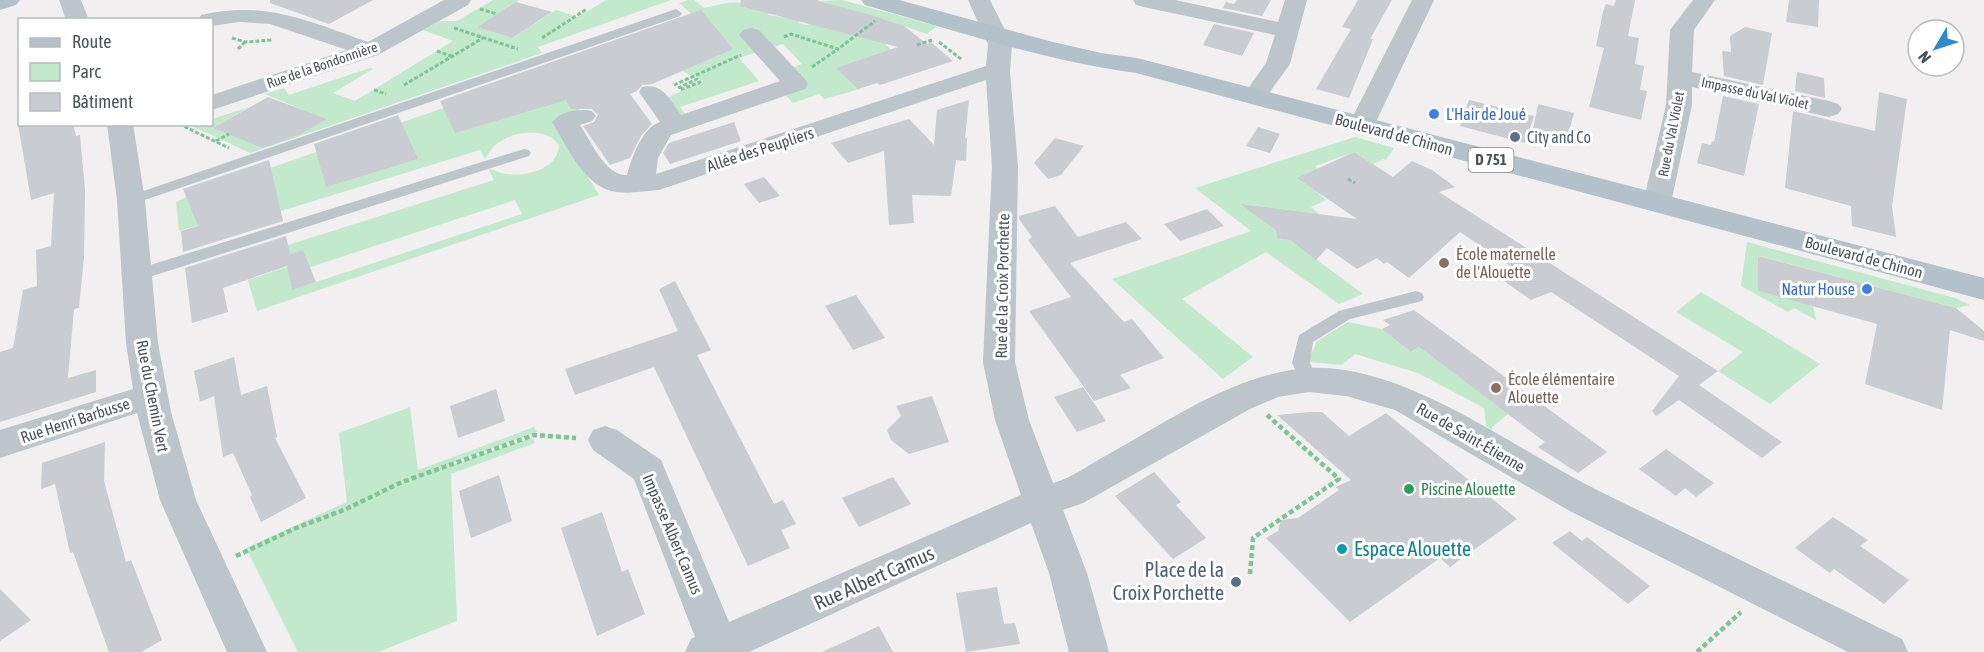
<svg xmlns="http://www.w3.org/2000/svg" width="1984" height="652" viewBox="0 0 1984 652" font-family="'Asap Condensed',sans-serif">
  <rect width="100%" height="100%" fill="#f1efef"/>
  <!-- green -->
  <path fill="#c2e9cc" fill-rule="evenodd" d="M493,0H519L477,27L512,38L556,10L578,17L606,0H671L538,47L542,53L250,153L190,125L212,124V119L249,107L213,128L249,142L303,110L265,94L284,88L289,95L370,68L373,69L333,93L355,101L453,41L423,30L440,21H457Z
    M689,0H694L704,8C736,0 739,0 770,12L768,15L800,20L798,23L806,25L869,15L821,1L842,0L937,26L927,34L883,19L884,43L893,52L837,68L860,89L824,99L819,94L793,103L784,94L789,69L802,64L783,44L739,58L759,81L680,107L686,115L678,118L662,100L703,81L682,71L727,51L563,83L580,111L553,120L599,195L257,311L248,280L306,260L303,250L245,269L244,259L494,180L489,170L491,169C511,181 558,174 559,145C546,126 513,131 496,144C491,148 489,154 485,159L480,150L281,211L278,201L179,231L176,202L186,197L698,20L679,3ZM412,146L417,159L326,186L322,173ZM515,200L522,214L292,290L289,274Z
    M1355,137L1394,148L1386,160L1383,159L1373,164L1354,152L1315,166L1318,169L1317,192L1326,200L1311,207L1319,214L1308,219L1288,211L1264,208L1276,230L1277,238L1290,240L1363,294L1339,304L1266,252L1182,299L1253,357L1223,379L1112,279L1251,231L1195,188Z
    M1747,242L1955,298L1970,305L1956,308L1759,256L1758,291L1813,306L1816,320L1794,308L1788,312L1741,286Z
    M1701,292L1820,364L1770,404L1718,371L1743,352L1676,312Z
    M1348,322L1382,329L1411,352L1419,347L1508,414L1492,427V430L1486,426L1484,408L1418,373L1355,354L1342,365L1308,362L1317,341Z
    M410,407L418,470L534,427L537,432L451,463V465L532,438L535,443L451,474L457,621L378,652H298L246,548L347,502L339,433Z"/>
  <!-- building -->
  <path fill="#c9ccd0" d="M270,0H373L329,24L270,3Z
    M741,0H816L871,15L904,26L927,44L931,42L953,61L880,85L877,83L858,89L836,68L898,47L740,6Z
    M1237,0H1271L1262,16L1223,8L1226,2L1234,4Z
    M1358,0H1392L1370,39H1373L1349,98L1316,89L1351,29L1342,27Z
    M1616,0H1635L1628,36L1639,38L1635,64L1644,66L1640,90L1647,91L1641,120L1589,107L1604,48L1596,46L1603,12L1606,4L1614,6Z
    M1789,0H1819L1818,27L1786,22Z
    M516,2L552,12L512,38L477,27Z
    M701,10L733,49L652,84L642,85L637,91L630,94L652,124L641,136L630,158L610,165L583,126L594,122L598,115L592,109H571L566,100L455,133L440,101Z
    M1214,24L1254,33L1242,56L1203,45Z
    M1745,27L1772,33L1763,85L1724,76L1722,51L1731,52L1730,36Z
    M1797,72L1824,78L1825,98L1795,91Z
    M1879,92L1907,99L1892,206L1896,237L1852,226L1851,206L1785,188L1793,111L1875,131Z
    M1723,96L1759,104L1744,176L1697,163L1702,143L1711,145L1712,141L1714,142Z
    M268,97L327,119L299,135L263,148L213,128Z
    M969,100L965,138H967L966,161L956,160L951,196L912,195L914,223L889,225L884,151L848,163L831,143L909,119L934,145L937,110Z
    M1469,100L1534,116L1525,143L1460,126Z
    M1538,104L1574,113L1566,143L1532,135Z
    M398,115L418,159L326,187L314,144Z
    M734,122L741,141L670,164L663,153L669,143Z
    M18,124H73L76,136L80,135L85,190L84,257L79,308L74,309L68,378L96,370V392L0,422V352L13,348L23,290L37,286L36,250L51,246L54,193L31,200Z
    M1258,127L1280,134L1270,153L1246,146Z
    M1055,138L1084,146L1061,175L1048,179L1034,163Z
    M1354,152L1393,177L1412,161L1432,170L1455,187L1439,192L1718,371L1699,385L1782,442L1762,458L1679,400L1656,416L1652,411L1679,376L1551,292L1531,300L1504,281L1524,275L1460,232L1409,278L1387,262L1384,264L1377,258L1357,269L1327,248L1316,260L1290,240L1277,238L1276,230L1240,204L1357,219L1297,178Z
    M269,160L283,221L183,252L181,231L198,226L183,189Z
    M764,177L780,196L759,203L744,184Z
    M1055,206L1078,237L1126,222L1142,239L1070,263L1124,322L1132,319L1164,358L1120,375L1131,388L1094,401L1029,311L1071,297L1028,240L1032,237L1019,219V216Z
    M1207,209L1224,226L1180,241L1164,224Z
    M286,236L290,254L303,250L316,282L292,290L287,266L223,288L228,312L192,323L185,268Z
    M1758,256L1956,308L1984,331V341L1950,330L1942,410L1865,384L1877,324L1758,291Z
    M675,281L711,350L697,355L774,504L783,500L796,524L781,530L790,548L748,566L654,367L575,395L565,369L678,331L659,289Z
    M856,295L885,338L853,350L825,306Z
    M1414,310L1607,452L1578,473L1538,447L1545,442L1419,347L1411,352L1382,329L1390,325L1383,320Z
    M234,357L241,395L267,386L277,437L275,438L306,498L261,522L250,497L252,495L233,453L223,457L214,396L200,402L194,371Z
    M1083,387L1106,421L1077,432L1054,397Z
    M496,389L505,421L458,438L450,406Z
    M932,396L949,442L909,454L891,440L887,430L901,416L896,406Z
    M1310,412H1322L1349,436L1386,413L1517,519L1450,567L1440,558L1350,622L1266,538L1278,531L1281,520L1298,518L1339,490L1336,487L1351,480L1277,415Z
    M105,442L104,481L126,562L131,560L162,640L141,652H109L73,552L70,553L55,484L41,489L42,463Z
    M1666,449L1714,483L1696,497L1685,488L1676,496L1639,469Z
    M1154,472L1181,502L1176,505L1206,538L1173,559L1115,496Z
    M499,475L512,521L471,538L459,491Z
    M893,477L911,504L859,527L842,498Z
    M602,512L622,572L628,569L645,614L597,636L561,528Z
    M1833,517L1868,540L1860,546L1909,580L1884,604L1834,569L1830,573L1795,548Z
    M1570,531L1582,541L1587,537L1650,586L1628,604L1552,543Z
    M997,587L1004,624L1015,623L1020,644L966,652L956,593Z
    M0,589L31,620L0,641Z
    M879,626L893,652H822Z"/>
  <g fill="none" stroke-linecap="round" stroke-linejoin="round">
    <!-- path-far1 -->
    <path stroke="#7fc397" stroke-width="3" stroke-dasharray="4 2" stroke-linecap="butt" d="M480,9L497,14
      M454,28L518,49
      M784,37L791,34L838,49L875,21
      M232,38L245,42L272,40
      M542,38L587,9
      M939,42L961,59
      M917,45L932,40
      M238,49L245,42
      M437,51L451,56
      M812,67L838,49
      M404,85L483,38
      M674,85L741,55
      M678,88L697,79L700,82L680,90
      M374,90L386,94
      M179,124L229,148
      M216,141L229,134
      M1348,179L1355,183"/>
    <!-- path -->
    <path stroke="#7fc397" stroke-width="4.5" stroke-dasharray="5 3" stroke-linecap="butt" d="M236,556L296,528L344,510L402,482L534,435L576,438
      M1250,574L1253,538L1339,479L1267,415
      M1697,652L1741,612"/>
    <!-- lane -->
    <path fill="#bcc5c9" fill-rule="evenodd" d="M676,9L682,13L680,16L136,203H126L124,200L126,197Z
      M524,149L529,150L531,153L529,156L143,279H131L129,275L131,271Z
      M1416,291L1422,293L1424,297L1422,301L1350,319L1313,342L1310,363L1318,380L1315,385L1309,386L1303,385L1292,363L1299,335L1339,311Z"/>
    <!-- street -->
    <path fill="#bcc5c9" fill-rule="evenodd" d="M59,0H81L89,20H66Z
      M444,0H471L468,5L378,55L212,110V95L347,50L270,24L239,22L212,26V20H198L201,15C265,0 308,21 368,42Z
      M968,0H990L1012,44L1010,71L1018,166L1015,362L1029,420L1053,483C1072,478 1090,464 1107,455C1165,423 1225,381 1291,370C1391,352 1510,447 1597,490C1699,540 1801,589 1902,639L1908,652H1848L1568,510L1395,410L1346,396L1309,392L1278,397L1250,409L1083,503L1063,510L1087,573L1109,652H1069L1049,573L1031,523L749,652H685L691,639L695,637L634,479L593,450L588,440L593,430L605,426L617,430L661,460L729,622L1021,495L995,420L983,362L992,166L986,80L659,190C645,191 630,194 617,192C585,189 567,146 552,122C560,111 580,108 592,111L596,116L592,121L580,125C591,141 605,176 627,175C632,157 642,128 660,122L639,92L642,87C663,82 670,100 681,115L780,81L739,35L743,30L751,28L759,30L805,79L808,84L805,89L671,135L658,158L656,174L986,66L988,44Z
      M1133,0H1175L1278,22L1285,0H1307L1290,64L1270,92L1261,94L1252,92L1249,87L1266,63L1275,35L1144,7L1136,5Z
      M1412,0H1434L1374,126L1370,131L1361,134L1352,131L1348,126Z
      M1693,0H1715L1694,30L1692,72L1829,101L1838,104L1842,109L1838,114L1829,117L1692,87V105L1671,203L1667,209L1657,212L1647,209L1643,203L1666,105L1670,30Z
      M107,124H133L145,200L158,343L171,412L196,500L267,652H227L160,500L137,413L0,458V430L133,389L126,343L117,200Z"/>
    <!-- primary -->
    <path fill="#b2c1ca" fill-rule="evenodd" d="M0,0H20L16,5L0,10Z
      M861,0H899L1053,42L1101,53L1137,58L1984,278V300L1136,73C1044,61 954,30 865,5Z"/>
  </g>
  <!-- markers -->
  <g fill="#3f7fe0" stroke="#fff" stroke-width="2">
    <circle cx="1434" cy="114" r="6"/>
    <circle cx="1867" cy="289" r="6"/>
  </g>
  <g fill="#5c6f8a" stroke="#fff" stroke-width="2">
    <circle cx="1515" cy="137" r="6"/>
    <circle cx="1236" cy="582" r="6"/>
  </g>
  <g fill="#8d6e63" stroke="#fff" stroke-width="2">
    <circle cx="1444" cy="263" r="6"/>
    <circle cx="1496" cy="388" r="6"/>
  </g>
  <circle fill="#2e9e5b" stroke="#fff" stroke-width="2" cx="1409" cy="489" r="6"/>
  <circle fill="#0f9aa8" stroke="#fff" stroke-width="2" cx="1342" cy="549" r="6"/>
  <g text-anchor="middle" stroke-width="6" stroke-linejoin="round" paint-order="stroke">
    <!-- far-street labels -->
    <g font-size="14" fill="#495459" stroke="#fff">
      <text transform="translate(322 65) rotate(-19)" y="5">Rue de la Bondonnière</text>
      <text transform="translate(1755 93) rotate(12)" y="5">Impasse du Val Violet</text>
      <text transform="translate(1671 134) rotate(-79)" y="5">Rue du Val Violet</text>
    </g>
    <!-- shield labels -->
    <rect fill="#fff" stroke="#80878b" stroke-width="1.5" x="1468.5" y="148" width="45" height="24" rx="4.5"/>
    <g font-size="15" font-weight="bold" fill="#495459">
      <text x="1491" y="165">D 751</text>
    </g>
    <!-- shop labels -->
    <g font-size="16" fill="#366cbe" stroke="#fff" text-anchor="start">
      <text x="1446" y="120">L'Hair de Joué</text>
      <text x="1855" y="295" text-anchor="end">Natur House</text>
    </g>
    <!-- street labels -->
    <g font-size="16" fill="#495459" stroke="#fff">
      <text transform="translate(1394 134) rotate(15)" y="6">Boulevard de Chinon</text>
      <text transform="translate(760 149) rotate(-18)" y="6">Allée des Peupliers</text>
      <text transform="translate(1864 257) rotate(15)" y="6">Boulevard de Chinon</text>
      <text transform="translate(1002 286) rotate(-89)" y="6">Rue de la Croix Porchette</text>
      <text transform="translate(153 396) rotate(79)" y="6">Rue du Chemin Vert</text>
      <text transform="translate(75 420) rotate(-18)" y="6">Rue Henri Barbusse</text>
      <text transform="translate(1471 437) rotate(30)" y="6">Rue de Saint-Étienne</text>
      <text transform="translate(673 534) rotate(67)" y="6">Impasse Albert Camus</text>
    </g>
    <!-- service labels -->
    <g font-size="16" fill="#4e5e75" stroke="#fff" text-anchor="start">
      <text x="1527" y="143">City and Co</text>
    </g>
    <!-- education labels -->
    <g font-size="16" fill="#785e54" stroke="#fff" text-anchor="start">
      <text x="1456" y="260">École maternelle<tspan x="1456" dy="18">de l'Alouette</tspan></text>
      <text x="1508" y="385">École élémentaire<tspan x="1508" dy="18">Alouette</tspan></text>
    </g>
    <!-- leisure labels -->
    <g font-size="16" fill="#27864d" stroke="#fff" text-anchor="start">
      <text x="1421" y="495">Piscine Alouette</text>
    </g>
    <!-- near-culture labels -->
    <g font-size="20" fill="#0d838f" stroke="#fff" text-anchor="start">
      <text x="1354" y="556">Espace Alouette</text>
    </g>
    <!-- near-service labels -->
    <g font-size="20" fill="#4e5e75" stroke="#fff" text-anchor="end">
      <text x="1224" y="577">Place de la<tspan x="1224" dy="23">Croix Porchette</tspan></text>
    </g>
    <!-- near-street labels -->
    <g font-size="20" fill="#495459" stroke="#fff">
      <text transform="translate(874 578) rotate(-24)" y="7">Rue Albert Camus</text>
    </g>
  </g>
  <!-- legend -->
  <rect x="18" y="18" width="195" height="108" fill="#ffffff" stroke="#b6bbbd" stroke-width="1.5"/>
  <rect x="30" y="38" width="30" height="9" fill="#b2c1ca" stroke="#b6bbbd" stroke-width="1.5"/>
  <text x="72" y="48" font-size="18" fill="#495459">Route</text>
  <rect x="30" y="63" width="30" height="18" fill="#c2e9cc" stroke="#b6bbbd" stroke-width="1.5"/>
  <text x="72" y="78" font-size="18" fill="#495459">Parc</text>
  <rect x="30" y="93" width="30" height="18" fill="#c9ccd0" stroke="#b6bbbd" stroke-width="1.5"/>
  <text x="72" y="108" font-size="18" fill="#495459">Bâtiment</text>
  <!-- north arrow -->
  <g transform="translate(1936 48) rotate(231)"><circle r="28" fill="#ffffff" stroke="#b6bbbd" stroke-width="1.5"/>
  <path d="M0-4.5L10 22L0 15L-10 22Z" fill="#3089c9"/>
  <text y="-9" font-size="16" font-weight="bold" text-anchor="middle" fill="#495459">N</text>
  </g>
</svg>
